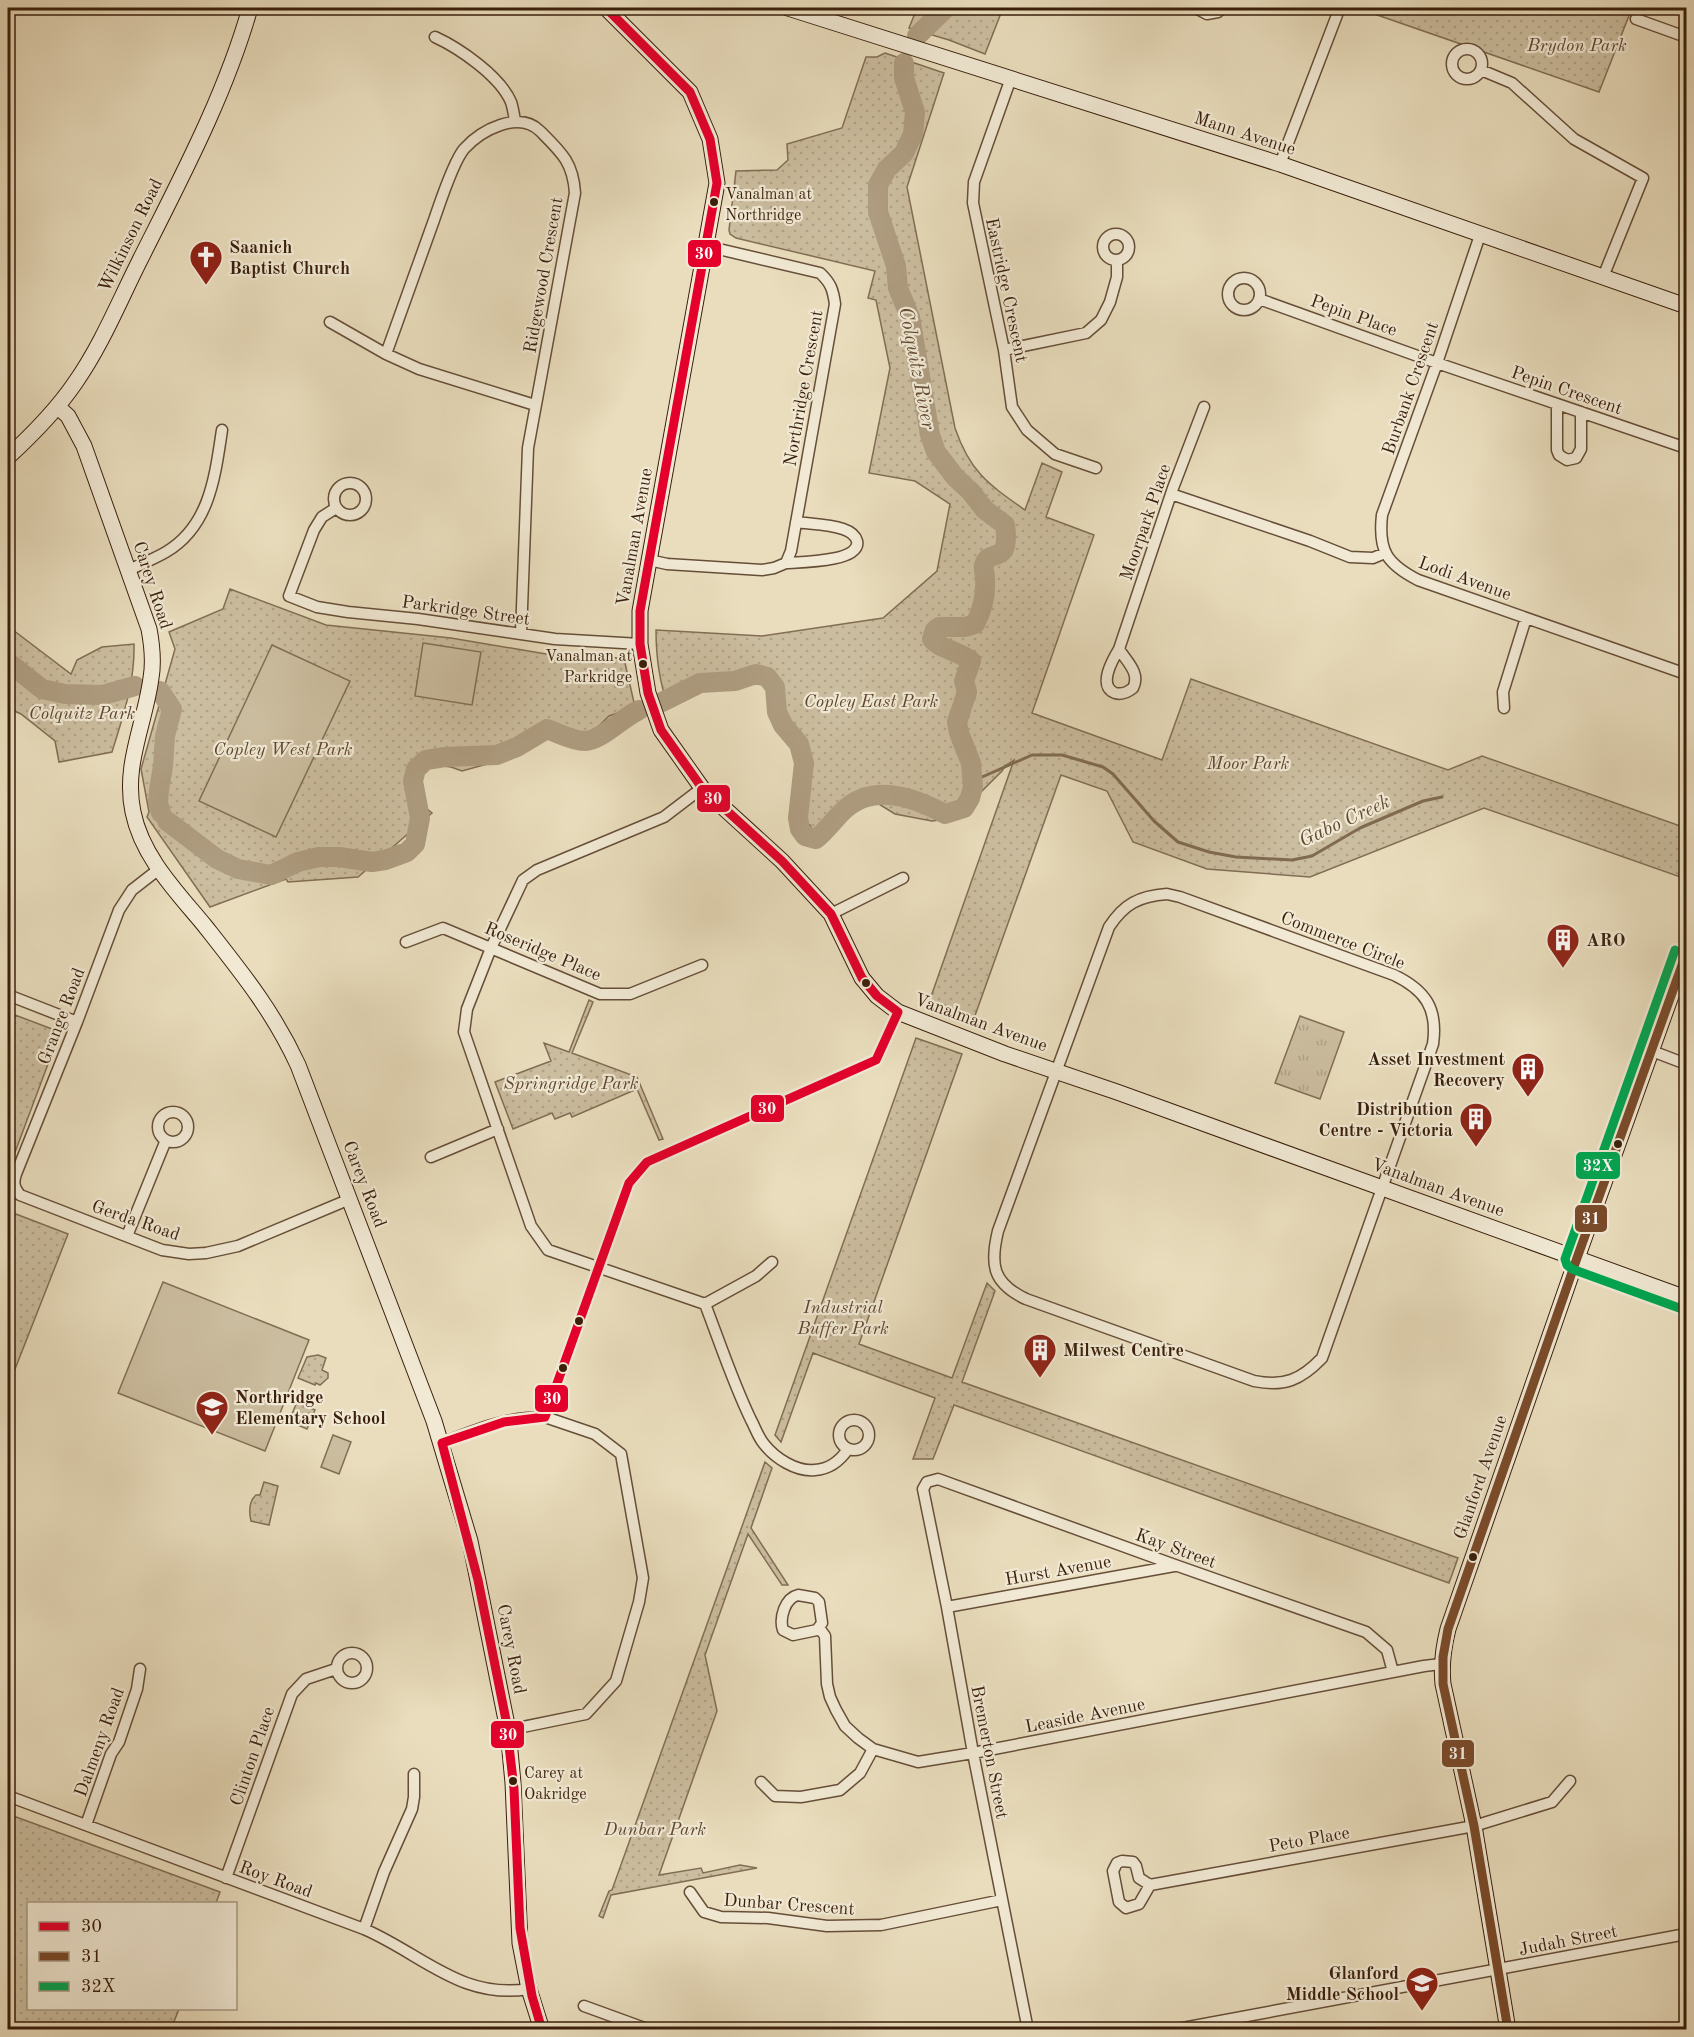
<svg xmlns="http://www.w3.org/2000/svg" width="1694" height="2037" viewBox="0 0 1694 2037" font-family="'Old Standard TT',serif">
  <defs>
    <pattern id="grass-tufts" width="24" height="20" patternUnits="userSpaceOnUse" patternTransform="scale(1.5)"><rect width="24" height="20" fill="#cbbd9f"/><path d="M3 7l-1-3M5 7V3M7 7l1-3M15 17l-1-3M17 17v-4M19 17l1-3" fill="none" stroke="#afa288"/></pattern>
    <pattern id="park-dots" width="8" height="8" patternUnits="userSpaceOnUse" patternTransform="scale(1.5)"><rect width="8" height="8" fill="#cbbd9f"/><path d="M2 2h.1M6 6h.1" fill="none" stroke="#afa288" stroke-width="1.8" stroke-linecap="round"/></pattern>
  </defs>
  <rect width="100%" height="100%" fill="#e9ddbd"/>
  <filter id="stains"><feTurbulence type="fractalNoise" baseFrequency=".00333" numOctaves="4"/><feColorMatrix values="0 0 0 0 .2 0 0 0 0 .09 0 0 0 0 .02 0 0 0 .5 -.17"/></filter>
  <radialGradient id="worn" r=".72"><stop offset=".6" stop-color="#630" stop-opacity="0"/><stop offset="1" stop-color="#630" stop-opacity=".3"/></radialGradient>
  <!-- grass -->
  <path fill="url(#grass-tufts)" stroke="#826e55" stroke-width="1.5" d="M1300,1016L1344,1032L1320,1099L1275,1083Z"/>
  <!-- park -->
  <path fill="url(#park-dots)" stroke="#826e55" stroke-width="1.5" d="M917,8H1003L985,54L949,40L909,28Z
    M1357,8H1632L1599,92Z
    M885,53L944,73L907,187L955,428C970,472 988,484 1025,510L1042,463L1062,472L1046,517L1094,535L1032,713L1162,760L1191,679L1448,770L1482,756L1686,828V879L1484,808L1310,877L1207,869L1133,842L1107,791L1061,775L972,1024L927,1008L1014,760L1005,766L1002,771L972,801L962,817L932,821L895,814L874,801C855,806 843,823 826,832C821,834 816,832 812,830L810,825L802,824C797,806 808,792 808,775C808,766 803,758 805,750L794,727L787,722L784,716L777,691L770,684L763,681L739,685L720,681L711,683L668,706C659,681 656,657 656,630L762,636L883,618L937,571L950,504L915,481L869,473L890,368L876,300L868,298L875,271L736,238L730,234L729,230L736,171L777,170L788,160L787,144L842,128L866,57H877Z
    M230,589L326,625L451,638L552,655L619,658L625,663L635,707L609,716L588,737C573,740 563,725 549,727L528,745L487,764L462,771L451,767L443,766L429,767L421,771L417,778L419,802L432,813L358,877L288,882L286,879L210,907L147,817L149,812L141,769L175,649L169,632L223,609Z
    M13,630L71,674L77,660L102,647L134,644C135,682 123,716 112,752L59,762L55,741L21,714L8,708V631Z
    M589,1000L593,1002L572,1053L637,1077L663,1139L659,1140L637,1089L572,1117L570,1113L555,1119L552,1113L513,1129L495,1082L551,1061L544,1043L569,1052Z
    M15,1015L60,1032L8,1171V1036Z
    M916,1038L962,1054L859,1344L952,1378L987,1283L995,1291L962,1382L1458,1558L1449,1583L954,1405L933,1459H913L935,1398L813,1353L781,1442L775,1435Z
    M8,1211L68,1234L8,1387Z
    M318,1355L326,1358L322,1370L328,1373V1378L320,1385L316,1383L315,1385L298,1378L307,1357Z
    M297,1402L315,1410L307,1429L289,1421Z
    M765,1462L772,1468L751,1528L788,1585H782L748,1534L705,1655L717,1711L659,1875L701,1868L703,1873L740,1865L757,1868L611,1895L603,1918L599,1916L609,1891L612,1890Z
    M264,1482L278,1486L269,1525L251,1521C249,1512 249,1501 256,1495H260Z
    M8,1814L220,1892L216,1903L28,1904V2008L179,2009L171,2029H8Z"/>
  <!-- pitch -->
  <path fill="#cbbd9f" stroke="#826e55" stroke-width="1.5" d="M423,643L481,652L472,705L415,696Z
    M272,645L350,681L276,837L199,801Z
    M163,1282L309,1340L265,1451L118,1393Z
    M333,1435L351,1442L339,1474L321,1467Z"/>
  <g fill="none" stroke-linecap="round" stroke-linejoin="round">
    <!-- stream -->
    <path stroke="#806a51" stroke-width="3" d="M973,781L1032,755H1062L1103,767L1113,774L1154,821L1178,842L1209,852L1236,857L1292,860L1312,856L1360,828L1423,801L1442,797"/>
    <!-- river -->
    <path stroke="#ae9c80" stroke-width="20" d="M917,36L946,8
      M8,662L42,689L65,694L103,695L135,686
      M160,691L172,709L165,736L163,766L159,790L158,803L161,813
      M662,702L700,683L735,681L756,674L767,677L775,687L777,712L783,725L799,744L804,763L798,818L800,829L805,836L816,839C826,831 833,821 842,812C872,782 913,797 945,814L964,808L970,798L973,787L971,763L959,733L957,722L967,692L964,681L971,661C961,652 938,648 932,639L935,630L939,627H965L975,624C983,609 986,596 985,579C985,575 983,569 984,565C989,547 1011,567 1005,525L985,510L971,492L955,477L936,452L930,435L910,317L898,288L896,266L878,212V185L887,169L904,153L913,134L915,112L904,78V63
      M167,821L217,859L238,869L271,875L298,862L319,857H339L372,862L385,860L407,852L415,844L420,818L413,781L416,769L426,760L445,757L497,755L517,747L547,729C558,733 573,741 585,741C601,741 623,717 639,710"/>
    <!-- street casing -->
    <g stroke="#664e38" stroke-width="13">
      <path id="street" d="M1196,8L1207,14L1218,12L1222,8
        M1636,19L1686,37
        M435,37C459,48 500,76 511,102C513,108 514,115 515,121
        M1452 64a15 15 0 1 1 30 0a15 15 0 1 1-30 0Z
        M1481,70L1512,83L1574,139L1643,178L1603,277
        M1011,78L974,182L973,203L1004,350L1012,407L1027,430L1055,454L1096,468
        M1280,164L1337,15V8
        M1103 247a13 13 0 1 1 26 0a13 13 0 1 1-26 0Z
        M1480,235L1437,363L1382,515C1378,551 1387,564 1418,580L1686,674
        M1228 294a16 16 0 1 1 32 0a16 16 0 1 1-32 0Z
        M1259,299L1437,363L1686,448
        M330,322L386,354L419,369L535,405
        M1004,350L1086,333L1101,320L1110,302L1117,277V260
        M386,354C402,309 418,265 434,220C440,203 453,162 464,149C481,130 519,110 540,131C561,152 573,162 575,193L528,448L521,634
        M1557,404V450L1559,455L1567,460L1576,458L1581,449V412
        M334 499a16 16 0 1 1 32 0a16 16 0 1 1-32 0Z
        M1171,494L1310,541L1350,557L1373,558L1385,553
        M336,508L322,517L314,530L289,596L317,607L348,612L418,619L555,639L640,644
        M649,560L667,564L762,570L774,568L786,563L791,551L835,304C833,290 831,283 820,273L706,246
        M786,563C799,562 862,562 857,541C855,534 849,531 843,529C829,524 811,524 796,522
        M129,570C141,564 154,559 166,552C210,526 215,476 222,430
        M1119,649C1126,661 1141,673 1133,688C1128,692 1122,695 1115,693C1097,686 1113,659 1119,649L1173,488L1204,407
        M1504,708L1503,692L1526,618
        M702,788L664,817L537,870L523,880L491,948L467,1009L464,1032L531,1226L548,1250L705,1304
        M159,869L132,890L119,910L77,1022L16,1174C13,1183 14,1187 20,1195L162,1250L189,1254L206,1253L238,1246L350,1199
        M1167,894L1180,897L1394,975C1425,990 1438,1008 1433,1044L1322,1358C1301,1380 1284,1387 1254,1381L1026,1299C992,1283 990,1264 998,1231L1109,927C1124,904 1139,896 1167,894Z
        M831,914L903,878
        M406,942L443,928L600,994H630L702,965
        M8,995L77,1022
        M1652,1051L1686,1064
        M158 1127a15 15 0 1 1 30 0a15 15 0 1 1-30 0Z
        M431,1157L498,1129
        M127,1236L166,1140
        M705,1304C720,1343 733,1383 751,1420C755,1427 758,1437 764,1444C775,1458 796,1472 815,1470C830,1469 840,1461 848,1449
        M705,1304L756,1276L772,1262
        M839 1435a15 15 0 1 1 30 0a15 15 0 1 1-30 0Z
        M442,1443C477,1429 506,1417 545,1417L629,1183L647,1162L876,1060L898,1012
        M798,1595L815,1598L819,1602L822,1623L817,1630L793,1635L783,1630C779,1618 785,1598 798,1595Z
        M947,1607L1174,1566
        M820,1629L825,1636L827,1684L830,1697L836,1710L845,1726L858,1738L873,1749L918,1762L973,1753L1424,1666L1441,1664
        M337 1668a15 15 0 1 1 30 0a15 15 0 1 1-30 0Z
        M508,1730L586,1714L616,1681L639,1602L643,1578L621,1454L595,1434L545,1417
        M761,1782L775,1796L801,1797L840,1790L860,1773L873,1749
        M8,1796L364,1929C422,1954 461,2000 529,1989
        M86,1825L111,1754L119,1742L137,1689L140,1669
        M226,1878L292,1694L306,1679L336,1669
        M1150,1885L1139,1904L1126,1908L1119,1902L1113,1871L1117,1863L1122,1861L1133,1862L1136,1866L1139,1878L1150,1885L1474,1826L1552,1802L1570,1781
        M690,1892L704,1912L721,1917L768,1918L827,1926L881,1925L1002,1900
        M364,1929L384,1872L412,1809L414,1797V1774
        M584,2006L650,2030
        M1028,2030L973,1753L947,1607L923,1489L927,1482L938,1479L1175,1565L1366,1632L1387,1650L1393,1672
        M1172,2030L1686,1934"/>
    </g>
    <!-- secondary casing -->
    <g stroke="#3a1f0b" stroke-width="17">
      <path id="secondary" d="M606,8L690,92L710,139L717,183L640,611V644L648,693L661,730L702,788L782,861L831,914L862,978L877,996L898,1012L1005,1054L1117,1092L1686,1298
        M788,8L1280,164L1686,306
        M58,407L68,416L84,446L149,629C152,645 154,661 151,678C145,724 123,765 133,812C142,857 177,892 205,926C242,973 273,1011 298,1065L434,1421L470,1541L508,1730L513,1783L520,1943L529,1989L542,2030
        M8,457C33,434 56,411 75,383C101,346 119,302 139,262C180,180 225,96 250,8
        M1508,2030L1474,1826L1443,1684C1441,1665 1443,1649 1448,1629L1577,1258L1686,954"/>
    </g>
    <!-- street -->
    <use href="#street" stroke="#f1e9d4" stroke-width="10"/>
    <!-- secondary -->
    <use href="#secondary" stroke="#f1e9d4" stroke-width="15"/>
    <!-- bus-1 casing -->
    <g stroke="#f1e9d4" stroke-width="14">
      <path id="bus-1" d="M606,8L690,92L710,139L717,183L640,611V644L648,693L661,730L702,788L782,861L831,914L862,978L877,996L898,1012
        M442,1443L504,1422L545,1417L629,1183L647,1162L876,1060L898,1012
        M442,1443L478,1580L506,1720L514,1789L520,1928L532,1996L542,2030"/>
    </g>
    <!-- bus-2 casing -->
    <g stroke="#f1e9d4" stroke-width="14">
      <path id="bus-2" d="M1508,2030L1474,1826L1443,1684V1657L1448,1629L1577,1258L1686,954"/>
    </g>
    <!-- bus-3 casing -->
    <g stroke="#f1e9d4" stroke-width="14">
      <path id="bus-3" d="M1675,950L1565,1259L1567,1265L1572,1269L1682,1309"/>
    </g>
    <!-- bus-1 -->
    <use href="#bus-1" stroke="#e4002b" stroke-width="9"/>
    <!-- bus-2 -->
    <use href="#bus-2" stroke="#7a4b2a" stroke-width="9"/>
    <!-- bus-3 -->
    <use href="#bus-3" stroke="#00a651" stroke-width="9"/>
  </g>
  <!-- icons -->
  <defs>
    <g id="church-pin" transform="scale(1.725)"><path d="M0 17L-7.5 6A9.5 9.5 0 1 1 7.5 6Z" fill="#8f2418" stroke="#f1e9d4"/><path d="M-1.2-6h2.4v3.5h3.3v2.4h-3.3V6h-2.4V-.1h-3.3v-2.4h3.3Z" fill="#fff"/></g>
    <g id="building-pin" transform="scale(1.725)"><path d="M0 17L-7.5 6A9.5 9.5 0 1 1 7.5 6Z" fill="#8f2418" stroke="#f1e9d4"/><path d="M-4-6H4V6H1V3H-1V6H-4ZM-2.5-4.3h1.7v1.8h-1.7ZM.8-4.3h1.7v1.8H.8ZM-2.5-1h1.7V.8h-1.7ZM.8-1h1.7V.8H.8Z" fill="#fff"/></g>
    <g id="school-pin" transform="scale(1.725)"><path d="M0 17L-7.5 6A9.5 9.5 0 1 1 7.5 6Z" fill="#8f2418" stroke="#f1e9d4"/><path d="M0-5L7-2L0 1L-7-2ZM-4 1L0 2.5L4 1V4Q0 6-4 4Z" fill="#fff"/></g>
  </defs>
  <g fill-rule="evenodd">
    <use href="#church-pin" x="206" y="257"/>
    <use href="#building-pin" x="1563" y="940"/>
    <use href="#building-pin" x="1528" y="1069"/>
    <use href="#building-pin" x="1476" y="1119"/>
    <use href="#building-pin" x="1040" y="1350"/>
    <use href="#school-pin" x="212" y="1407"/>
    <use href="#school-pin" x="1422" y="1983"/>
  </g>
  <!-- markers -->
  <g fill="#3a1f0b" stroke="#f1e9d4" stroke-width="2">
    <circle cx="714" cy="202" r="5"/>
    <circle cx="643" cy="664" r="5"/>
    <circle cx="866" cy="983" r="5"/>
    <circle cx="1618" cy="1144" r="5"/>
    <circle cx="579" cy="1321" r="5"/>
    <circle cx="563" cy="1368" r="5"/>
    <circle cx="1473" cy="1557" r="5"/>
    <circle cx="513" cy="1781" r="5"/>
  </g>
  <g text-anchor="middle" stroke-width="4.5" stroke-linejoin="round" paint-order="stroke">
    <!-- bus labels -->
    <g font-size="16" fill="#3a1f0b" stroke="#f1e9d4" text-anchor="start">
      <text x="725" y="199">Vanalman at<tspan x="725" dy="21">Northridge</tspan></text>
      <text x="632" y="661" text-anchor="end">Vanalman at<tspan x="632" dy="21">Parkridge</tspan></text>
      <text x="524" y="1778">Carey at<tspan x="524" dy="21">Oakridge</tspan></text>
    </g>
    <!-- park labels -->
    <g font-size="18" font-style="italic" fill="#5e4630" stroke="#f1e9d4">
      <text x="1577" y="51">Brydon Park</text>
      <text x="871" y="707">Copley East Park</text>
      <text x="82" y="719">Colquitz Park</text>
      <text x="283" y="755">Copley West Park</text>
      <text x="1248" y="769">Moor Park</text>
      <text x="571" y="1089">Springridge Park</text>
      <text x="843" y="1313">Industrial<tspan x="843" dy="21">Buffer Park</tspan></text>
      <text x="655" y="1835">Dunbar Park</text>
    </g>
    <!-- street labels -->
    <g font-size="18" fill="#3a1f0b" stroke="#f1e9d4">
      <text transform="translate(1245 133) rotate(18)" y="6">Mann Avenue</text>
      <text transform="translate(130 235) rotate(-64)" y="6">Wilkinson Road</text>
      <text transform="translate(543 275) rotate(-80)" y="6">Ridgewood Crescent</text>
      <text transform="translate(1007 290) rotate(78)" y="6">Eastridge Crescent</text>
      <text transform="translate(1354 315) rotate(20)" y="6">Pepin Place</text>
      <text transform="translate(803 388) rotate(-80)" y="6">Northridge Crescent</text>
      <text transform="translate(1410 388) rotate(-71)" y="6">Burbank Crescent</text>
      <text transform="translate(1567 390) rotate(19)" y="6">Pepin Crescent</text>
      <text transform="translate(1145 522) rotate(-71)" y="6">Moorpark Place</text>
      <text transform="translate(634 537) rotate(-80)" y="6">Vanalman Avenue</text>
      <text transform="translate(1465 578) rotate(20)" y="6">Lodi Avenue</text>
      <text transform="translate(153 585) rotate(72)" y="6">Carey Road</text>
      <text transform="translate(466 610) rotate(8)" y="6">Parkridge Street</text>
      <text transform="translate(1343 940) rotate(21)" y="6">Commerce Circle</text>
      <text transform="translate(543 951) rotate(23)" y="6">Roseridge Place</text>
      <text transform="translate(61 1016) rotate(-69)" y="6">Grange Road</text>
      <text transform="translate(981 1022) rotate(20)" y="6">Vanalman Avenue</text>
      <text transform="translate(365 1184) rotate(69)" y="6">Carey Road</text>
      <text transform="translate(1438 1187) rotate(20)" y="6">Vanalman Avenue</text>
      <text transform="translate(136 1220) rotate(19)" y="6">Gerda Road</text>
      <text transform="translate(1480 1477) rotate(-71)" y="6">Glanford Avenue</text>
      <text transform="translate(1176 1548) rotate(20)" y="6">Kay Street</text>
      <text transform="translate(1058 1570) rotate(-10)" y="6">Hurst Avenue</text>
      <text transform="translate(512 1649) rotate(79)" y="6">Carey Road</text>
      <text transform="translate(1085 1715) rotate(-11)" y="6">Leaside Avenue</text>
      <text transform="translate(99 1742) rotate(-70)" y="6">Dalmeny Road</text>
      <text transform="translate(990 1752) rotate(79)" y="6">Bremerton Street</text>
      <text transform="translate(252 1756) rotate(-71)" y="6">Clinton Place</text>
      <text transform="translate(1309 1839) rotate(-10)" y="6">Peto Place</text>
      <text transform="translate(276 1879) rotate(20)" y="6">Roy Road</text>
      <text transform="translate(789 1904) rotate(4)" y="6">Dunbar Crescent</text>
      <text transform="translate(1568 1940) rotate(-11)" y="6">Judah Street</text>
    </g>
    <!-- poi labels -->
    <g font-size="18" font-weight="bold" fill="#3a1f0b" stroke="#f1e9d4" text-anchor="start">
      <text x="229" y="253">Saanich<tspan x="229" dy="21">Baptist Church</tspan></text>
      <text x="1586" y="946">ARO</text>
      <text x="1505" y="1065" text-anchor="end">Asset Investment<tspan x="1505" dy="21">Recovery</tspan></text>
      <text x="1453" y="1115" text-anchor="end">Distribution<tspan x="1453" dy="21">Centre - Victoria</tspan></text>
      <text x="1063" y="1356">Milwest Centre</text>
      <text x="235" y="1403">Northridge<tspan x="235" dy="21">Elementary School</tspan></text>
      <text x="1399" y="1979" text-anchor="end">Glanford<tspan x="1399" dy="21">Middle School</tspan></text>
    </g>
    <!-- water labels -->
    <g font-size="20" font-style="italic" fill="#634b34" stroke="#f1e9d4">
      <text transform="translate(918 368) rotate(79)" y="7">Colquitz River</text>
      <text transform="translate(1344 820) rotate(-25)" y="7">Gabo Creek</text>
    </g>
  </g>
  <g stroke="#f1e9d4" stroke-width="2">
    <rect x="687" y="239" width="35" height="29" rx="6" fill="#e4002b"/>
    <rect x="696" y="784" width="35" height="29" rx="6" fill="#e4002b"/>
    <rect x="750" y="1094" width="35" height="29" rx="6" fill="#e4002b"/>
    <rect x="1575" y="1151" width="46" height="29" rx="6" fill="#00a651"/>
    <rect x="1574" y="1204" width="34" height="29" rx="6" fill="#7a4b2a"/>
    <rect x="534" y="1384" width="35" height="29" rx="6" fill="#e4002b"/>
    <rect x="490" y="1720" width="35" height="29" rx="6" fill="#e4002b"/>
    <rect x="1441" y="1739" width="34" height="29" rx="6" fill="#7a4b2a"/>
  </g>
  <g font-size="16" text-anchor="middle" font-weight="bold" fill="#fff">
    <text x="704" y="259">30</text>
    <text x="713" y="804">30</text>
    <text x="767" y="1114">30</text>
    <text x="1598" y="1171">32X</text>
    <text x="1591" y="1224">31</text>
    <text x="552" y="1404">30</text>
    <text x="508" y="1740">30</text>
    <text x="1458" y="1759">31</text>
  </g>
  <!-- margin -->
  <rect width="1694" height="2037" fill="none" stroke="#e9ddbd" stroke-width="30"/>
  <rect x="9" y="9" width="1676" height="2019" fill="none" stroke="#3a1f0b" stroke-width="3"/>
  <rect x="15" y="15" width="1664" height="2007" fill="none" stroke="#3a1f0b" stroke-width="1.5"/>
  <!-- legend -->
  <rect x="27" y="1902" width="210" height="108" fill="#f1e9d4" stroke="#a89884" stroke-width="1.5"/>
  <rect x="39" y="1922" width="30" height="9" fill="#e4002b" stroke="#a89884" stroke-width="1.5"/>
  <text x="81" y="1932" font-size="18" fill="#3a1f0b">30</text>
  <rect x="39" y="1952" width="30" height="9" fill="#7a4b2a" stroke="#a89884" stroke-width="1.5"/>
  <text x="81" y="1962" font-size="18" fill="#3a1f0b">31</text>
  <rect x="39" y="1982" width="30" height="9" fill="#00a651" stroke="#a89884" stroke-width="1.5"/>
  <text x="81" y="1992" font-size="18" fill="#3a1f0b">32X</text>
  <rect width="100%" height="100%" filter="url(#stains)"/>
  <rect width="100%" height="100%" fill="url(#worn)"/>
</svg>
